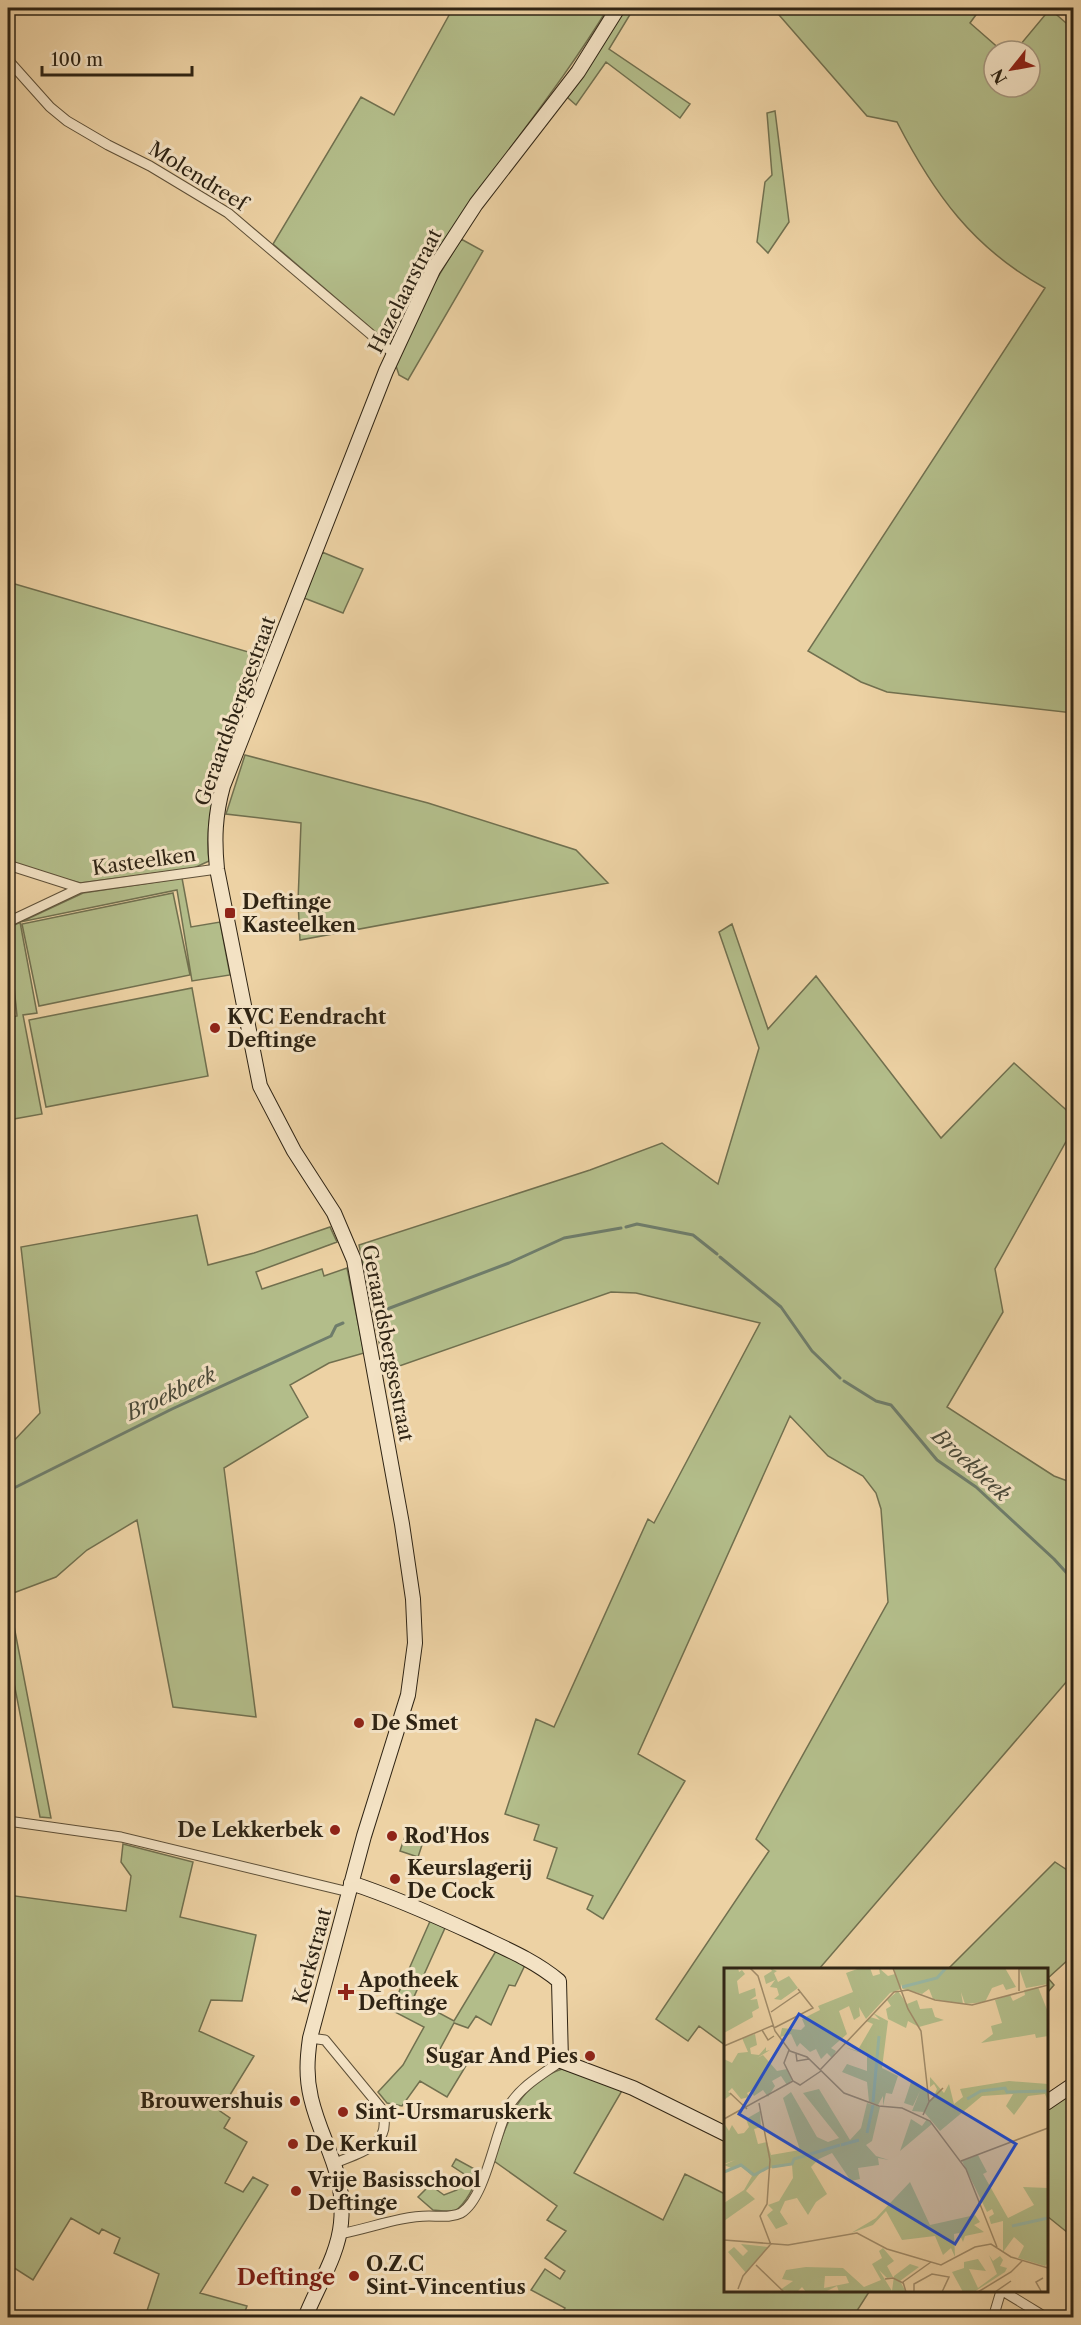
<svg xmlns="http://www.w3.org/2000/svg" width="1081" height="2325" viewBox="0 0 1081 2325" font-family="'Libre Caslon Text',serif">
  <rect width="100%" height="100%" fill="#edd2a4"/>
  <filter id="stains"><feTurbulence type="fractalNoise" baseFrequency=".00333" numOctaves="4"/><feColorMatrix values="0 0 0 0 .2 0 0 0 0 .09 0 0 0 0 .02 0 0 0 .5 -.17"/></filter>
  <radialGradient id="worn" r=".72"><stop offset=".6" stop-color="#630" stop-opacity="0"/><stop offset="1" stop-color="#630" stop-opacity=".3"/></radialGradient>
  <!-- green -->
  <path fill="#b3bd8a" stroke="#71704f" stroke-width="1.5" d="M453,8H608C557,92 492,167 438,250C419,279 404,312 388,343L273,244L361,97L394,115Z
    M624,8H634L609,49L690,104L680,118L606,62L576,105L567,97Z
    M773,8H981L970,23L1002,51H994V87H1030V51H1015L1050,9L1073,29V713L887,692L861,682L808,651L1045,288C973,248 934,194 897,122L867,116Z
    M775,111L789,222L768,253L757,242L765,182L772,175L767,113Z
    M461,239L483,251L408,380L399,375L395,363L427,295Z
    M322,552L363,569L343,613L304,598Z
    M8,582L262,656C242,715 200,801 209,861L194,868L80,883L8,863Z
    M245,755L428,803L576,850L608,883L300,940L298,902L301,823L226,814Z
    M182,878L191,927L220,922L230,975L192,981L177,890L20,922L37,1013L23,1015L42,1114L8,1120V1018L17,1016L8,928L83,893Z
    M173,893L190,975L39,1006L22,924Z
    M732,924L768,1029L816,976L941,1138L1014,1063L1073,1116V1129L995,1269L1003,1312L947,1407L1054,1476L1073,1483L1074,1673L819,1969L726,1970L725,2045L699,2026L688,2041L656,2019L769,1851L756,1839L888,1602L881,1509L876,1493L863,1476L828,1456L790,1416L638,1754L685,1781L603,1919L587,1909L593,1896L547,1878L557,1848L534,1840L539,1825L505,1814L536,1719L554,1727L648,1519L654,1523L760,1323L636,1293L611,1292L385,1371L359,1245L590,1170L662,1143L718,1184L759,1048L719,932Z
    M192,988L208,1076L46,1107L29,1020Z
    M197,1215L208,1265L254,1253L330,1227L337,1242L256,1272L262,1289L322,1269L324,1276L347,1268L364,1353L329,1363L290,1385L308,1417L224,1468L256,1717L173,1707L137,1520L87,1550L56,1577L8,1595L51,1818L40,1817L8,1652V1447L40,1413L21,1247Z
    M407,1830L425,1836L418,1857L400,1851Z
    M123,1844L193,1862L180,1917L256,1935L242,2001L211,2000L199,2031L254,2056L220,2111L230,2118L224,2128L247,2142L225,2183L243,2192L253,2177L268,2185L200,2293L247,2306L243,2317H145L159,2274L114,2253L120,2238L102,2229L99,2234L71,2218L33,2280L8,2264V1895L126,1911L131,1876L121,1862Z
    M1055,1862L1073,1874V1913L1069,1918L1073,1924L1074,1963L1069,1959L1048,1978L1054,1985L1047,1993L1046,1970L948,1969Z
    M431,1919L445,1928L413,1999L454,2021L496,1951L525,1965L515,1986L509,1985L491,2025L476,2016L468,2028L454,2023L440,2049L467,2064L447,2097L420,2081L402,2106L387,2103L378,2092L403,2065L424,2027L391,2010Z
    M562,2069L623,2089L574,2173L663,2220L685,2174L725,2194L726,2290L869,2292L853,2317H559L565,2308L531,2290L545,2269L560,2279L565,2271L545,2258L566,2231L547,2220L557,2206L494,2161C507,2122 519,2083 562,2069Z
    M1073,2090V2237L1047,2216L1046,2107Z
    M456,2159L480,2172C474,2186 467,2203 454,2212L433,2210L418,2197L430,2185L444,2195L457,2190L465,2178L464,2174L452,2166Z"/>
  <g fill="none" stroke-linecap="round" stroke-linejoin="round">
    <!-- stream -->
    <path stroke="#6f7d6b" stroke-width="3" d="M626,1227L637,1224L693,1235L717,1254
      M720,1257L781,1307L812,1351L840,1378
      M374,1314L509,1263L564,1238L621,1228
      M844,1381L876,1401L891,1405L937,1460L976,1487L1054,1559L1074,1581
      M8,1491L172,1409L331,1336L336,1326L343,1323"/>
    <!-- street casing -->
    <g stroke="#5e5038" stroke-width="11">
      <path id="street" d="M8,60L50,107L67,121L108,145L150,166L228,213L394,354
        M8,865L80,888L217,869
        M8,922L80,888
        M8,1821L121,1837L349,1892
        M310,2038L325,2040L381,2108C395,2144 362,2152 335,2163
        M339,2234C369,2229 399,2216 429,2216C439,2216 451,2218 461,2213C486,2198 495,2131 509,2106C521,2086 543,2074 561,2061
        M1001,2290L1047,2318
        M993,2318L1001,2291"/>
    </g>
    <!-- secondary casing -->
    <g stroke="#2f2414" stroke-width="16">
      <path id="secondary" d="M351,1883C394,1897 434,1915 475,1934C504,1948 534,1960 559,1981L561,2061L633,2088L726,2134
        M1046,2103L1074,2084
        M305,2318C317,2287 338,2256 341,2223C346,2170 322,2145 311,2098C306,2077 307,2059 310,2038L364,1836L408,1695L415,1643L413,1599L402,1524L354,1260L334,1213L294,1151L260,1086L217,869C214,839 215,815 223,786L386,371L433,270L476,204L578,72L618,8"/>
    </g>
    <!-- street -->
    <use href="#street" stroke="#f3e2c4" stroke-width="9"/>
    <!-- secondary -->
    <use href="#secondary" stroke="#f3e2c4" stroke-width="14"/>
  </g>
  <!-- markers -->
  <g fill="#8f2418" stroke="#f3e2c4" stroke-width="2">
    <rect x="224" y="907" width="12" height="12" rx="3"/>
    <circle cx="215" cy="1028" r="6"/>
    <circle cx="359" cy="1723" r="6"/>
    <circle cx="335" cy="1830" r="6"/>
    <circle cx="392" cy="1836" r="6"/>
    <circle cx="395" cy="1879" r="6"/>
    <path d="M343 1983h6v6h6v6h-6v6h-6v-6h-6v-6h6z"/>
    <circle cx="590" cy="2056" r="6"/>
    <circle cx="295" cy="2101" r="6"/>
    <circle cx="343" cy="2112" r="6"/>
    <circle cx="293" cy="2144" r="6"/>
    <circle cx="296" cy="2191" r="6"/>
    <circle cx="354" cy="2276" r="6"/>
  </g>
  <g text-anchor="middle" stroke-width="6" stroke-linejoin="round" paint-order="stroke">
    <!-- street labels -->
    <g font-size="20" fill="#2f2414" stroke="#f3e2c4">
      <text transform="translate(198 176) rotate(32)" y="7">Molendreef</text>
      <text transform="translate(405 291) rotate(-63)" y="7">Hazelaarstraat</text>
      <text transform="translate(235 711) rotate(-70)" y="7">Geraardsbergsestraat</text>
      <text transform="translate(144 861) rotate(-8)" y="7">Kasteelken</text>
      <text transform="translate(388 1343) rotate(79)" y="7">Geraardsbergsestraat</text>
      <text transform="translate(312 1956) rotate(-75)" y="7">Kerkstraat</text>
    </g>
    <!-- poi labels -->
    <g font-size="20" font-weight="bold" fill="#2f2414" stroke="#f3e2c4" text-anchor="start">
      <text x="242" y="909">Deftinge<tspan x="242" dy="23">Kasteelken</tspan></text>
      <text x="227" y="1024">KVC Eendracht<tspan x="227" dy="23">Deftinge</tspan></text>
      <text x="371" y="1730">De Smet</text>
      <text x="323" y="1837" text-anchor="end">De Lekkerbek</text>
      <text x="404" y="1843">Rod'Hos</text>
      <text x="407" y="1875">Keurslagerij<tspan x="407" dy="23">De Cock</tspan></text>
      <text x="358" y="1987">Apotheek<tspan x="358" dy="23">Deftinge</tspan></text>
      <text x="578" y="2063" text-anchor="end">Sugar And Pies</text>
      <text x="283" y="2108" text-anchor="end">Brouwershuis</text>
      <text x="355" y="2119">Sint-Ursmaruskerk</text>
      <text x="305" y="2151">De Kerkuil</text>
      <text x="308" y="2187">Vrije Basisschool<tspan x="308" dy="23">Deftinge</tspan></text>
      <text x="366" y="2271">O.Z.C<tspan x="366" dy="23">Sint-Vincentius</tspan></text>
    </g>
    <!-- water labels -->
    <g font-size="21" font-style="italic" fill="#4a4938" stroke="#f3e2c4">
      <text transform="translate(171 1394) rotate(-25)" y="7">Broekbeek</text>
      <text transform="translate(971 1465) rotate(42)" y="7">Broekbeek</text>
    </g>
    <!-- quarter labels -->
    <g font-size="22" font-weight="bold" fill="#7a1f14" stroke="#f3e2c4">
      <text x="286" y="2285">Deftinge</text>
    </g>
  </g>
  <!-- overview -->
  <g transform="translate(724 1968)">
    <rect width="324" height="324" fill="#edd2a4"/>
    <path d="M0,0H14L15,4L18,2L21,6L13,13L15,26L31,20L32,28L26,32L33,31L35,40L28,44L29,49L0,65ZM46,0L53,3L50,5L54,14L65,8L74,20L57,32L50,31L55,27L53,20L46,19L51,12L42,16L40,8L48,3ZM136,0H146L149,8L156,6L155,0L164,8L171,6L170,0H281L292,19L282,22L279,16L268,20L261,34L241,36L237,24L239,36L209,31L205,21L198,26L179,21L177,16V21L166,25L142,51L135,39L136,48L130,52L125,38L115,43L123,66L107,80L112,83L108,90L103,85L97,91L92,81L86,84L76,75L73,79L67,66L56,69L58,60L77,62L81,58L78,51L96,42L94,38L129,24L122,5ZM295,0H324V16L302,20ZM314,19L324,44V68L312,70L311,66L257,75L269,66L267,58L278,55L271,32L286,27L289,33L301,27L300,22ZM174,23L183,36L193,32L196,41L208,40L211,49L220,52L195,59L184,53L182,60L164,51L162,41L167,38L163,32ZM149,45L164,53L158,100L174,108L168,126L162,125L159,138V128L154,137L145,134L143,114L118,104L123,96L143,103V87L120,79L144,86L135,80L149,56L142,53L146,49L156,52ZM31,66L33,77L26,80L27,86L35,87L42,79V83L46,82L33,90L39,87L53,103L63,101L68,112L63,117L57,108L48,113L51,118L44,129L39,122L30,128L27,123L23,125L25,129L17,131L8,120L4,124L8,126L0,132V91L8,95L14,85L24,84L18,70ZM206,109L220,125L225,116L230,136L239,129L236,121L285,113L324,116V133L321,126L304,128L290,147L282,138L289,126L258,128L216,163L200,144L188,143L196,123L189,138L180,135L187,114L205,124L204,134L210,128L213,121L210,116L206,119ZM95,121L126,172L137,160L143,135L156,139L148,173L142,177L152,188L165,192L154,190L155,197L134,200L136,211L127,213L108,185L95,191L87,199L103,226L92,234L84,247L73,230L61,233L56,244L64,256L52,261L43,247L49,242L44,237L55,233L69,210L68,197L39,201L22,223L31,231L0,253V235L20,222L28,208L17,198L0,205L7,200L0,197L11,192L0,196V155L5,163L8,157L14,166L20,165L25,159L22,151L36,143L37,159L30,161L34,176L43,174L47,187L76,182L59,130L67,124L93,169L104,174L115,170L79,125ZM187,151L198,158L203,151L208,156L176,183ZM254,187L263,204L259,206L284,250L310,237L299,219L324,220V295L321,298L294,290L300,278L290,269L279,284V253L267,256L265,249L270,246L268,241L263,244L238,193ZM186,214L206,257L251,247L256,254L250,257L260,264L241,268L239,274L235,265L230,266L231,289L227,280L219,287L211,268L178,272L162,243L149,257L127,265L152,250ZM17,276L44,279L22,305L4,284L10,279L19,288L24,283ZM159,280L170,293L163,298L169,309L163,310L155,302L168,323L170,308L186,296L195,299L176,313L182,324H115L113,318L101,324H82L78,319L73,324L56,322L69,313L58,311L62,302L82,299L119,300L140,319L157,312L148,296L158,290L155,283ZM101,308H122L125,315L100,320ZM265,287L269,293L276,288L279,292L276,298L283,300L281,304L250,324H239L228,304L240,300V294L254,291L262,303L245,301L254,320L273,306Z" fill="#b3bd8a" fill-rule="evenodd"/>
    <path fill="none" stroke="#99b8a5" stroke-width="3" d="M178,19L213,10L222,0M243,131L257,123L281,120L283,124L324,123M149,134L155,68M143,165L149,137M117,177L135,172M48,199L68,196L70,191L116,177M0,204L17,197L30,207L45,199M288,258L324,250"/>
    <path fill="none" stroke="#a18c6a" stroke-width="1.5" d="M26,0L34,8L51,63L66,83L83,89L120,125L155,138L178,140L206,153L242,201L273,279M169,0L184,41L197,63L205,134M295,0V23M47,44L76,24M50,60L89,40L74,21M38,62L44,72L50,68M0,78L50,57M65,82L60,95L69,113L76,117L97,103M72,86L73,93L85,91M96,102L170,24L184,22L211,32L248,37L324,17M6,125L23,141M35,135L46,192L43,236L36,248L47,277M199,147L205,134L219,120M0,151L69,113M237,193L324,160M0,272L64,277L133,265L163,281L217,297L251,279L267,276L287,289L324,300M32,297L60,324M161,311L169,310L179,315M14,321L19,308L46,277M317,323L312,314L319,310M182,324L179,314L207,294M190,324V316L208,306L225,309L218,324M254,324L287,304L298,293M271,324L287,313"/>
    <path fill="#1d4ed8" fill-opacity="0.15" stroke="#1d4ed8" stroke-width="3" d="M75,46L292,176L231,276L15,146Z"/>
    <rect width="324" height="324" fill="none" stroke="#2f2414" stroke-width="3"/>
  </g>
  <!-- margin -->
  <rect width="1081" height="2325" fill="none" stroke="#edd2a4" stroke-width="30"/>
  <rect x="9" y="9" width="1063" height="2307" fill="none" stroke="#2f2414" stroke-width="3"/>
  <rect x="15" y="15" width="1051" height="2295" fill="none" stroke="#2f2414" stroke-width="1.5"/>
  <!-- north arrow -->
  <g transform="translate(1012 69) rotate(239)"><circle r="28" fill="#f3e2c4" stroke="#a5967e" stroke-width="1.5"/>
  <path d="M0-4.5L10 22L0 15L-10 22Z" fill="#8f2418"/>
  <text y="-9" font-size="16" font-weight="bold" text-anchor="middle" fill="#2f2414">N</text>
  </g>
  <!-- scale -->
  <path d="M42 66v9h150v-9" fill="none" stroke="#2f2414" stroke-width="3"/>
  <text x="51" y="66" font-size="18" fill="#2f2414" stroke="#f3e2c4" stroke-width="4.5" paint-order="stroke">100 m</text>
  <rect width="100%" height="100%" filter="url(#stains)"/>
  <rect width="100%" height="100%" fill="url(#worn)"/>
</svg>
